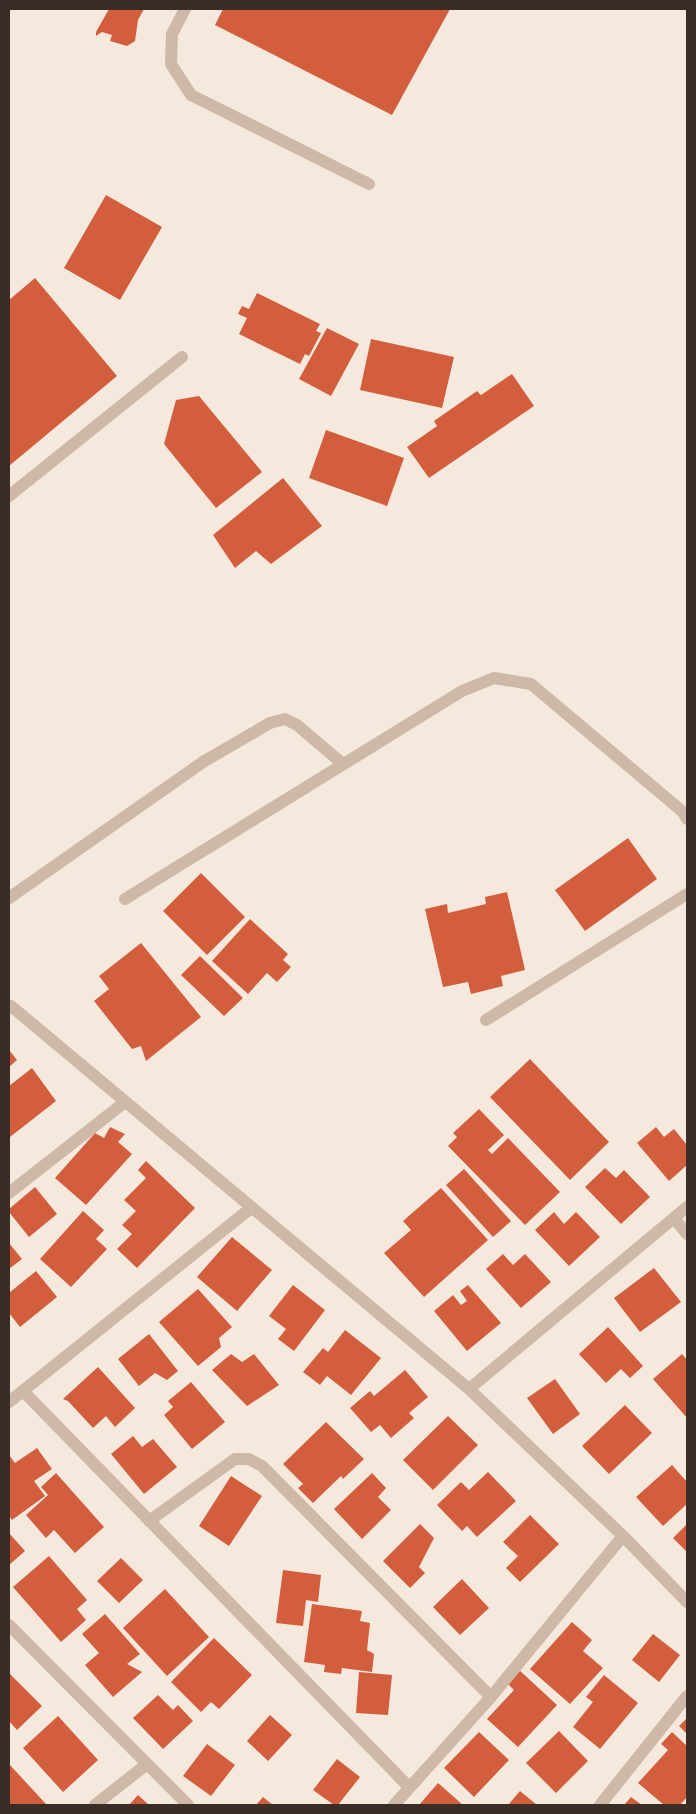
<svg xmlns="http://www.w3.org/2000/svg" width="696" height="1814" viewBox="0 0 696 1814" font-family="Quicksand,sans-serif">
  <rect width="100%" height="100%" fill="#f5e9dd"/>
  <!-- building -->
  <path fill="#d25e3d" d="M109,9H144L138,20L135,41L127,46L110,41L112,35L102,32L96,36V32Z
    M223,9H450L392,115L215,25Z
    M106,195L162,227L120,300L64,268Z
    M35,278L117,376L9,466V300Z
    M257,293L320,324L316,331L321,333L309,356L305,354L300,364L239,334L247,318L238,314L242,306L249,309Z
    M327,328L359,344L331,396L299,379Z
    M371,339L454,357L442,408L360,390Z
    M512,374L534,406L429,478L407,447L437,426L434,421L477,391L481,395Z
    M199,396L262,472L216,508L164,444L176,400Z
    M326,430L404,458L387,506L309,478Z
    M283,478L322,526L271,564L256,551L235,568L213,535Z
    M628,838L657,879L585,931L555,890Z
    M201,873L245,917L207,955L163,911Z
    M507,892L525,970L501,976L503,986L471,994L468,982L443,987L425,909L447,904L448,913L486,904L485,897Z
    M250,919L288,954L283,960L291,967L277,982L267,973L248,994L212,961Z
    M141,943L201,1017L146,1061L141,1046L132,1049L94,1001L109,989L99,976Z
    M200,956L243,998L224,1016L181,975Z
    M9,1050L17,1060L9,1067Z
    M530,1059L609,1142L570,1180L490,1097Z
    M32,1068L56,1101L10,1137L9,1086Z
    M479,1109L504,1135L488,1150L492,1154L508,1138L560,1192L525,1225L448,1146L457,1137L453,1133Z
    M110,1127L125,1134L118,1142L132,1154L86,1205L55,1178L95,1133L104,1138Z
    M656,1127L664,1137L674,1129L687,1145V1165L669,1181L637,1143Z
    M146,1161L195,1208L137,1268L117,1249L132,1234L122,1225L136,1211L124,1200L146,1178L138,1170Z
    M605,1168L616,1178L624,1170L650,1197L621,1224L585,1187Z
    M464,1169L511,1221L493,1237L446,1185Z
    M35,1187L57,1214L29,1237L9,1212V1209Z
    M441,1188L488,1240L424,1297L384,1253L411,1230L403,1221Z
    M83,1211L104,1230L96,1239L107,1249L71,1287L40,1259Z
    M554,1212L564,1224L576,1212L600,1237L569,1266L535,1230Z
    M232,1237L272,1270L237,1311L197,1277Z
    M9,1243L22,1259L9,1269Z
    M503,1254L513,1265L525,1254L551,1282L521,1308L486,1269Z
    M654,1268L681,1302L640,1332L614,1298Z
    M36,1271L57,1297L20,1327L9,1313V1293Z
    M293,1285L325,1310L294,1351L278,1339L286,1329L269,1316Z
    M468,1285L501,1323L467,1351L434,1311L453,1295L461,1305L467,1301L460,1291Z
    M198,1289L232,1327L219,1338L221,1347L198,1366L159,1322Z
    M608,1327L643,1366L630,1378L621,1369L606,1383L579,1354Z
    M345,1330L381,1358L351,1395L327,1376L320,1385L303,1372L323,1348L328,1352Z
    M149,1334L178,1371L167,1380L155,1373L139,1386L118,1359Z
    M231,1354L242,1362L254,1354L279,1385L247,1406L212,1370Z
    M682,1354L687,1360V1418L653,1379Z
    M98,1367L135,1408L115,1427L106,1416L93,1428L68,1401L63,1399Z
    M405,1370L428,1397L409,1413L414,1418L391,1438L380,1425L371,1432L350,1408L370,1391L374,1396Z
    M555,1379L580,1414L553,1434L527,1398Z
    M191,1382L225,1422L192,1449L164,1415L173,1407L168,1401Z
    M625,1405L652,1433L609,1474L582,1446Z
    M448,1416L478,1445L433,1490L403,1460Z
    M326,1422L364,1459L343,1479L341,1476L313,1503L298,1488L303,1484L283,1464Z
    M133,1436L142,1447L153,1439L177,1467L144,1494L111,1454Z
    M37,1448L52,1469L34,1481L45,1496L12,1520L9,1516V1455L15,1463Z
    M672,1465L687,1482V1504L663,1526L636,1497Z
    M488,1472L516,1501L477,1537L467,1526L462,1531L437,1505L461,1482L469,1490Z
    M56,1473L104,1527L75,1553L54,1530L46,1538L26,1515L48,1495L41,1487Z
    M372,1473L386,1488L378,1497L391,1510L362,1539L334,1509Z
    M231,1476L262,1496L229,1546L199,1526Z
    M530,1515L559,1544L520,1582L506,1568L518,1556L503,1542Z
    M420,1524L434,1538L419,1567L425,1573L410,1588L383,1561Z
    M687,1524V1552L673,1538Z
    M9,1533L25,1551L9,1565Z
    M49,1556L87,1600L77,1609L86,1620L61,1642L13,1587Z
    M121,1558L143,1580L119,1603L97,1581Z
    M283,1570L321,1575L318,1602L306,1600L303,1626L276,1623Z
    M462,1579L489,1608L460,1635L433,1607Z
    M165,1589L209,1637L167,1676L123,1628Z
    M312,1604L362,1611L360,1621L370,1623L367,1650L374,1654L372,1672L342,1668L341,1674L324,1672L325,1665L304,1662Z
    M105,1614L140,1654L127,1664L142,1672L113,1697L85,1665L99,1653L82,1634Z
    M572,1622L592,1640L583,1651L603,1668L570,1704L530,1669Z
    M653,1634L680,1655L659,1682L632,1660Z
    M214,1638L252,1675L219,1709L211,1702L201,1712L171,1682Z
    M518,1669L557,1705L518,1747L487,1719L514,1690L506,1682Z
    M359,1672L392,1675L388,1715L356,1713Z
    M9,1673L42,1706L17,1730L9,1721Z
    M604,1675L638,1703L600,1749L573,1727L593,1702L586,1697Z
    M158,1695L173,1710L178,1705L193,1721L163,1749L133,1718Z
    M270,1715L292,1735L268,1761L247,1741Z
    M58,1716L98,1760L63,1792L23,1748Z
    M687,1718V1734L679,1726Z
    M559,1731L588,1761L556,1793L526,1763Z
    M479,1732L509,1760L474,1797L444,1768Z
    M672,1732L687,1746V1797L680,1805H664L638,1783L668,1750L661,1744Z
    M207,1744L235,1765L211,1796L183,1776Z
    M337,1759L360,1777L338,1805H334L313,1790Z
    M9,1764L46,1804L45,1805H9Z
    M438,1783L463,1805H419Z
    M520,1791L537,1805H508Z
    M138,1795L149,1805H129Z
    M263,1797L273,1805H256Z
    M631,1797L642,1805H624Z"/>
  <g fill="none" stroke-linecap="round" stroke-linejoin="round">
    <!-- minor -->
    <path stroke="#ceb8a7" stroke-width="12" d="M185,9L172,34L171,64L191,95L369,184
      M9,496L182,357
      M9,898L203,762L270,723L285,719L297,725L343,764
      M125,899L462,691L494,678L531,684L683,812L687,819
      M9,1006H11L469,1389L623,1536L687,1602
      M486,1020L687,894
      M9,1193L125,1102
      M674,1218L687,1234
      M469,1389L687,1207
      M23,1391L409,1787
      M9,1402L251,1208
      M149,1521L235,1459H249L262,1466L491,1697
      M9,1625L188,1805
      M95,1805L147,1764
      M394,1805L491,1697L623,1536
      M600,1805L687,1696"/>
  </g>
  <!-- border -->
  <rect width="696" height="1814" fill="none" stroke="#3a2d28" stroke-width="20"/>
</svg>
